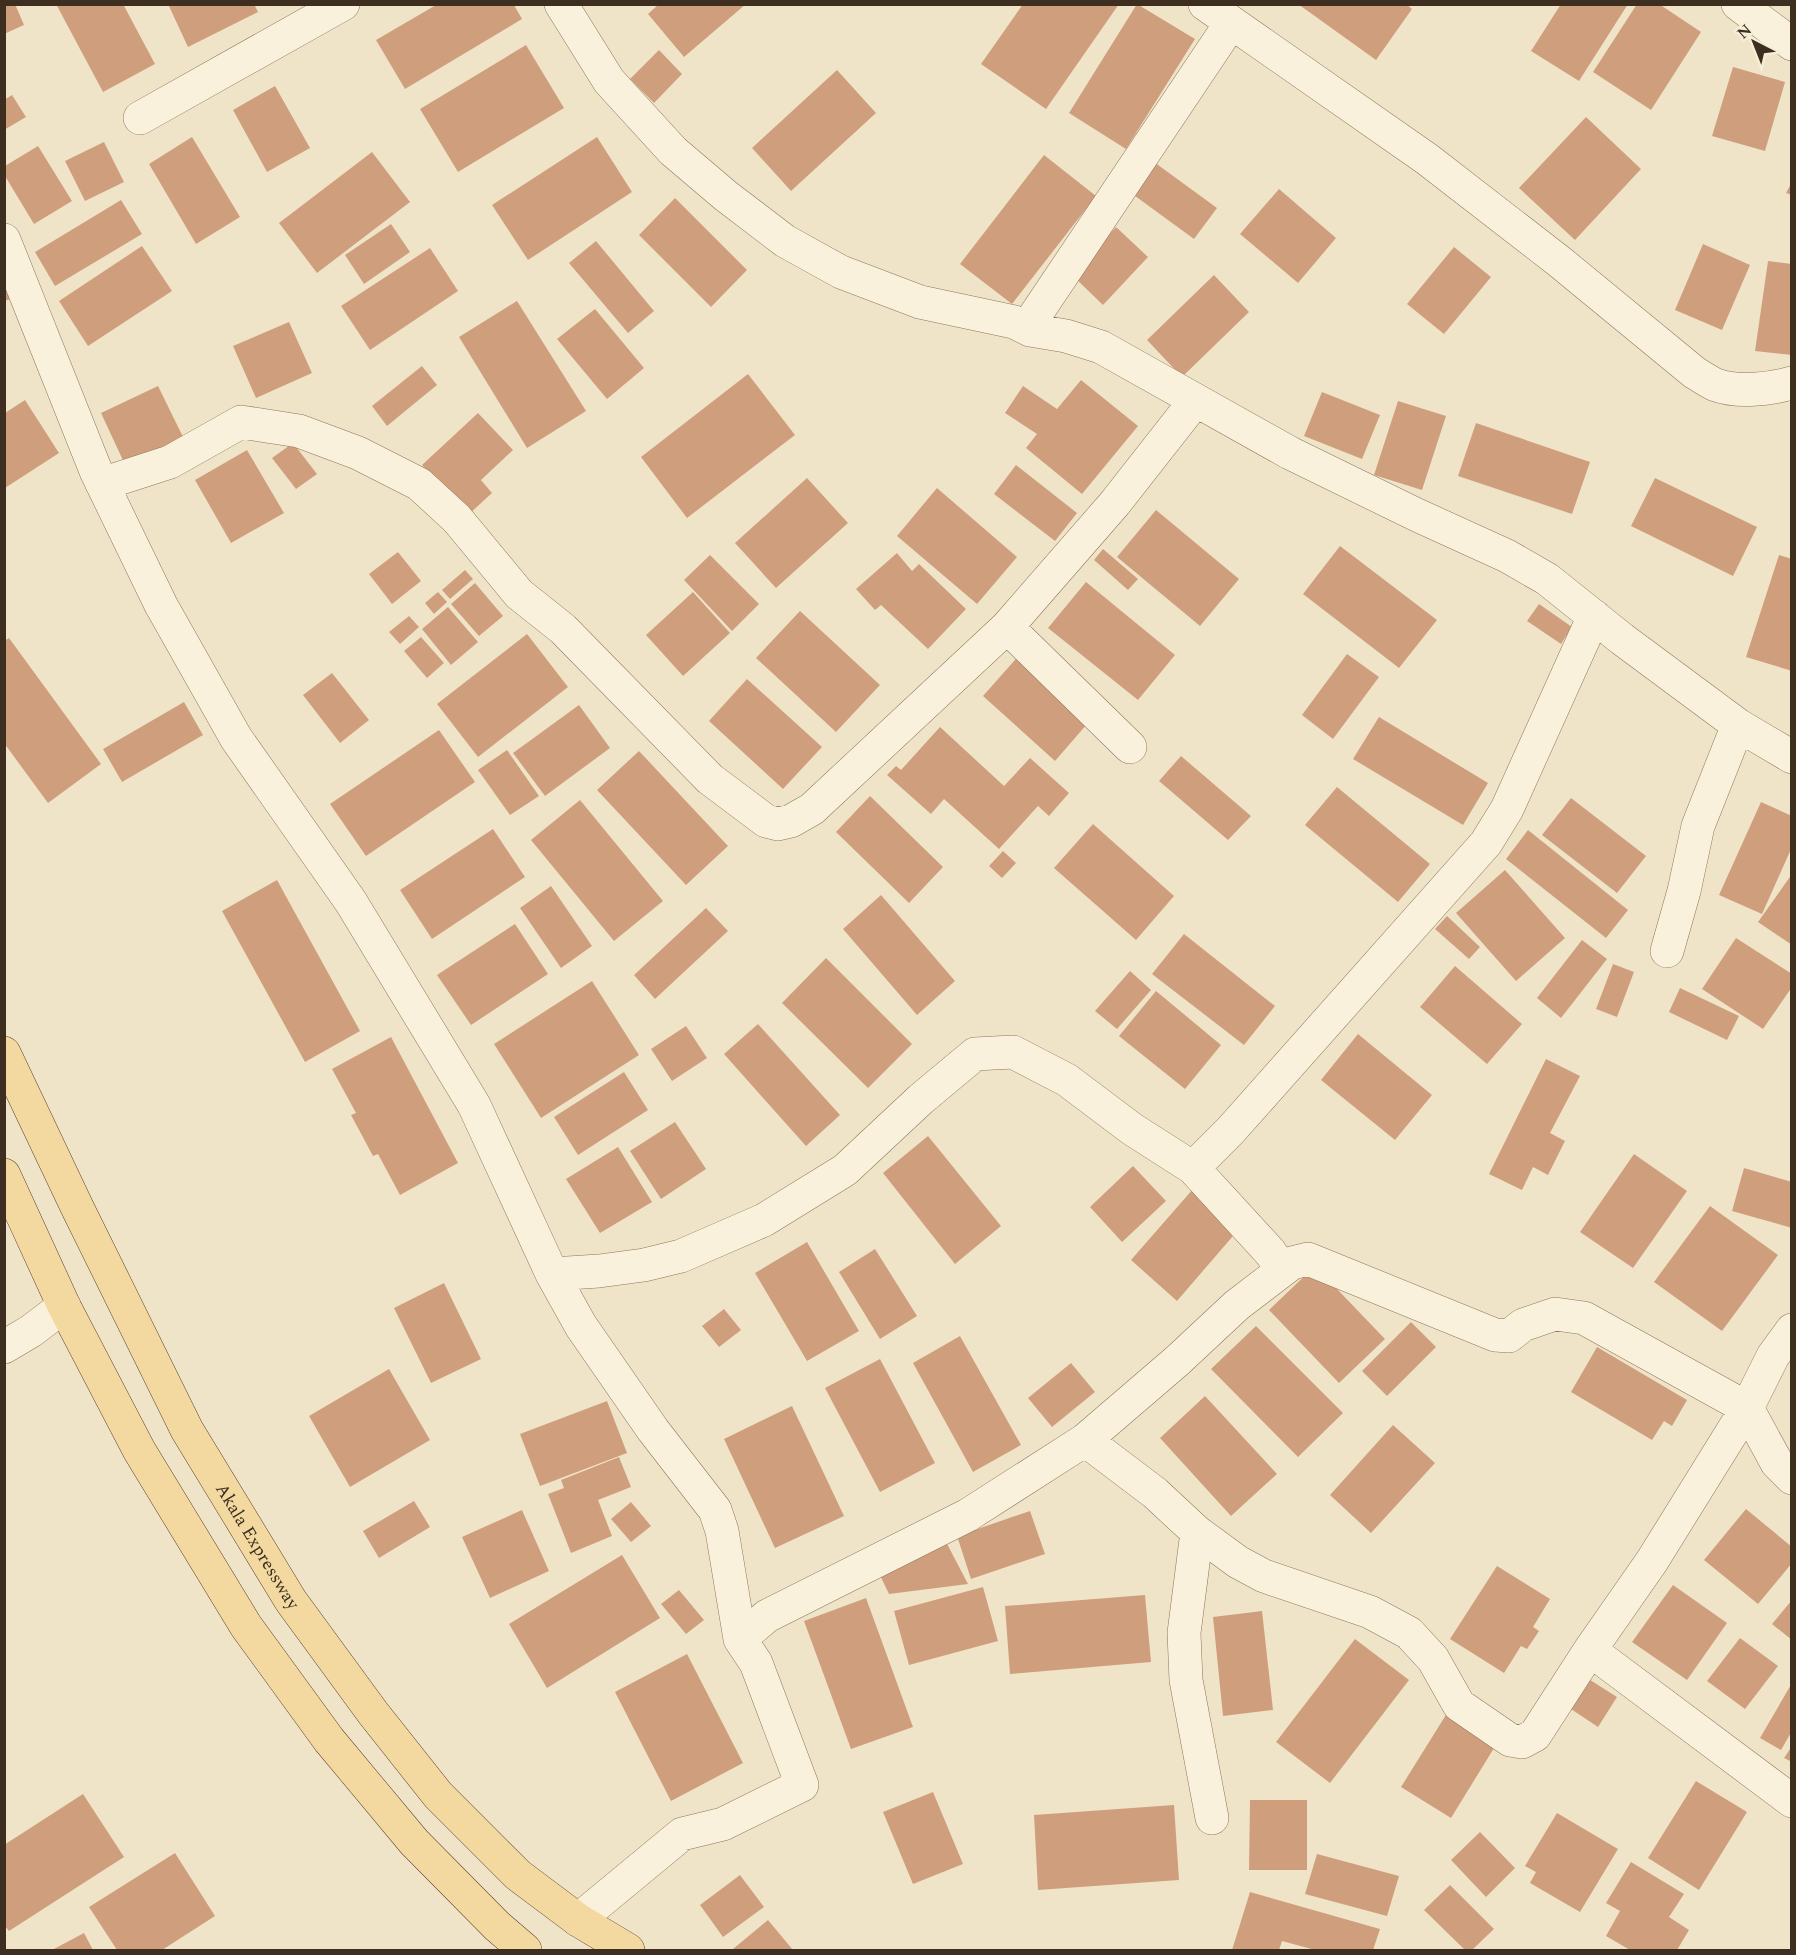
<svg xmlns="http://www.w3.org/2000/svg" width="1796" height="1955" viewBox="0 0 1796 1955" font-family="Spectral,serif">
  <rect width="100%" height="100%" fill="#f0e4c8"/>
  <!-- building -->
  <path fill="#cf9f7d" d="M4,4H15L24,25L4,34Z
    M56,4H123L155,64L103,92Z
    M168,4H254L258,12L188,47Z
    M659,4H746L684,57L648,14Z
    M1023,4H1119L1046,109L981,64Z
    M1137,4L1195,39L1126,149L1069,113Z
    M1298,4H1406L1412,9L1376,60Z
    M1561,4H1628L1579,81L1531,51Z
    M1637,4H1659L1701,32L1651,110L1593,72Z
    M436,5H514L522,19L405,89L376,40Z
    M526,45L564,108L458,172L420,109Z
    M659,50L682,74L654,103L630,79Z
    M1733,67L1785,82L1765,151L1712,136Z
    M837,70L876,113L791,191L752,148Z
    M275,86L310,148L267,172L233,110Z
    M12,95L26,117L4,130V100Z
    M1586,117L1641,169L1575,240L1519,188Z
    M192,137L240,217L196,244L149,164Z
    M597,137L632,192L528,260L492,205Z
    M104,142L124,182L85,201L65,161Z
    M38,146L72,201L34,224L5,176V166Z
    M372,152L410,202L317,273L279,223Z
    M1044,155L1096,196L1012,304L960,264Z
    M1154,162L1217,208L1194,239L1131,193Z
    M1792,182V195L1786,193Z
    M1279,189L1336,238L1298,283L1240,234Z
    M675,198L747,270L711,307L639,235Z
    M121,200L142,234L55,286L35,252Z
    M391,224L410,252L364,284L345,255Z
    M1116,227L1148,257L1103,305L1072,275Z
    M596,241L654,311L628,333L569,263Z
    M1703,244L1750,265L1722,330L1675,310Z
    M142,246L172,291L88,346L59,301Z
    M1454,247L1491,277L1444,334L1407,304Z
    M430,248L458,291L370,350L341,306Z
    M1768,261L1792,264V355L1755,351Z
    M1214,275L1249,312L1182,377L1147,340Z
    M4,282L11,299L4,301Z
    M517,301L586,411L527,448L459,337Z
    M595,309L644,368L607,399L557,339Z
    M289,322L312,373L256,398L233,346Z
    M422,366L437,385L387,426L372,406Z
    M748,374L795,435L687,518L641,457Z
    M1081,380L1138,426L1082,494L1026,448L1037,434L1005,413L1023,386L1057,409Z
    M158,386L185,441L127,469L101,413Z
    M1322,392L1380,415L1362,459L1304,436Z
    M25,400L59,453L5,488V413Z
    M1398,401L1446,416L1422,490L1374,475Z
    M478,413L513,450L481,480L492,493L468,515L422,465Z
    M1476,423L1590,462L1572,514L1458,476Z
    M293,443L317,474L296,489L272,458Z
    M247,450L284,513L231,543L195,480Z
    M1016,465L1077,513L1055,541L994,494Z
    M807,478L848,523L776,588L735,543Z
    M1655,478L1757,527L1733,576L1631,526Z
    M937,488L1017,557L977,604L897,536Z
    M1156,510L1239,579L1200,626L1117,557Z
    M1340,546L1437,620L1399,668L1303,594Z
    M1103,549L1138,579L1128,590L1094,560Z
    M398,552L421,581L392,604L369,574Z
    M897,553L912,571L919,564L966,609L928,649L881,605L875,610L856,589Z
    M710,555L759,604L732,631L684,580Z
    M1779,555L1792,559V671L1746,657Z
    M465,570L473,579L450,599L442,590Z
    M1086,582L1175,655L1138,700L1048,628Z
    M475,583L503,616L479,636L451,604Z
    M438,592L447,602L434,614L425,603Z
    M693,592L730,633L683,676L646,635Z
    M1539,604L1572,627L1561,644L1527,621Z
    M448,607L478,642L451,665L422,629Z
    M800,611L880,685L836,732L756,658Z
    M409,616L419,627L400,644L389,632Z
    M527,634L568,687L478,757L437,704Z
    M421,637L444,663L427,678L404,651Z
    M9,638L101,764L48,803L4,743V641Z
    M1022,652L1094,716L1055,761L983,696Z
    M1347,654L1379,677L1333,739L1302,715Z
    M332,673L369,720L340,743L303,695Z
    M747,679L822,747L783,789L709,721Z
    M184,702L203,735L122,782L103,749Z
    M579,705L610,748L545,796L513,753Z
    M1379,717L1488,783L1463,825L1353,759Z
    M940,727L1004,786L1030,758L1069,793L1049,816L1038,806L999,849L944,799L931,814L887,775L896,766L901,770Z
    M439,730L475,782L366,856L330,804Z
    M507,750L539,796L510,815L478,770Z
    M639,751L728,846L686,885L597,790Z
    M1181,756L1251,816L1228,840L1159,781Z
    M1337,787L1430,864L1398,902L1305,825Z
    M870,796L943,867L909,903L836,832Z
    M1571,798L1646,856L1617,893L1542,835Z
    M580,800L663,901L614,941L531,840Z
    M1761,802L1792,816V847L1762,914L1719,895Z
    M1093,824L1174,896L1136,940L1054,868Z
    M493,829L525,877L432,939L400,890Z
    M1528,830L1628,910L1606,938L1506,859Z
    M1003,851L1016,863L1002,878L989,866Z
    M1505,870L1565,938L1516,981L1456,913Z
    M1792,874V945L1758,922Z
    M277,880L360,1031L305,1062L222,911Z
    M551,886L592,946L561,968L520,908Z
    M881,895L955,981L917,1015L843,929Z
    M706,908L728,931L655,999L634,975Z
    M1447,916L1480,947L1469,959L1435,929Z
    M515,924L548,974L471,1025L437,975Z
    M1184,934L1275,1006L1244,1045L1152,974Z
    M1736,938L1792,974V987L1763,1029L1702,989Z
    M1582,940L1607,959L1561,1018L1537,998Z
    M826,958L912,1044L868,1088L782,1003Z
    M1613,964L1634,972L1617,1017L1596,1009Z
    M1455,966L1522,1024L1487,1064L1420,1007Z
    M1130,971L1151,990L1117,1029L1095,1011Z
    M592,981L639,1055L541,1118L494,1044Z
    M1680,988L1739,1016L1727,1040L1669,1012Z
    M1156,991L1221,1045L1185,1089L1119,1036Z
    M758,1024L840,1115L806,1146L724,1054Z
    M686,1026L707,1058L672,1081L651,1049Z
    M1358,1034L1432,1095L1395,1140L1321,1080Z
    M391,1037L458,1163L400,1195L378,1154L373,1156L351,1115L356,1113L332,1069Z
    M1546,1059L1580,1076L1550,1133L1565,1141L1548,1175L1533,1167L1522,1190L1489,1174Z
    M624,1072L648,1110L578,1155L554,1117Z
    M675,1122L706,1169L661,1199L630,1151Z
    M928,1136L1001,1226L955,1264L883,1173Z
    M618,1147L652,1202L600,1233L566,1179Z
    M1634,1154L1687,1191L1633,1268L1580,1232Z
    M1133,1166L1166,1201L1122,1242L1090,1207Z
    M1744,1168L1792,1182V1228L1732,1211Z
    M1193,1189L1239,1229L1177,1301L1131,1260Z
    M1710,1206L1778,1255L1722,1331L1654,1282Z
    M807,1242L859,1331L807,1361L755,1273Z
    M875,1249L917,1316L880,1339L839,1272Z
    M1315,1266L1385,1339L1339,1383L1269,1310Z
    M444,1283L481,1359L431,1383L394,1308Z
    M724,1309L741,1330L719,1347L702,1326Z
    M1411,1322L1436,1347L1387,1396L1362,1371Z
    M1256,1326L1343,1413L1298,1457L1211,1369Z
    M960,1336L1021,1445L973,1472L913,1363Z
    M1597,1347L1687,1400L1672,1426L1664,1421L1652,1440L1571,1392Z
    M880,1359L935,1463L880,1492L825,1388Z
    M1071,1363L1095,1392L1052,1427L1028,1398Z
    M389,1369L430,1440L350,1487L309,1416Z
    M1205,1396L1277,1474L1231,1516L1160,1438Z
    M607,1401L627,1453L540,1486L520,1434Z
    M792,1406L844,1516L775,1548L724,1439Z
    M1393,1425L1435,1463L1371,1533L1330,1495Z
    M619,1457L631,1487L598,1500L612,1536L571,1553L548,1494L564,1488L561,1480Z
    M414,1501L430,1527L379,1558L363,1531Z
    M631,1502L651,1526L631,1542L611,1519Z
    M1746,1509L1792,1547V1563L1758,1604L1704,1560Z
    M522,1510L549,1571L490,1598L462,1537Z
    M1030,1511L1045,1554L971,1579L957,1536Z
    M945,1540L968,1584L889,1594L878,1571Z
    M622,1555L660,1618L547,1688L509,1624Z
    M1497,1566L1550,1599L1533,1627L1539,1631L1527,1649L1521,1646L1504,1673L1450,1639Z
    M1673,1585L1727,1623L1687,1680L1632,1642Z
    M983,1587L998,1641L909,1665L894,1611Z
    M679,1590L704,1620L686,1634L661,1604Z
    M1145,1595L1151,1662L1010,1674L1005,1606Z
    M866,1598L913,1727L851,1749L804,1621Z
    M1792,1600V1640L1772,1624Z
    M1262,1611L1273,1710L1223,1716L1213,1617Z
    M1740,1638L1778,1666L1745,1709L1707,1681Z
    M1355,1639L1409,1680L1330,1783L1276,1742Z
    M687,1654L743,1763L671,1801L615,1692Z
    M1587,1678L1617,1697L1598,1727L1568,1707Z
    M1792,1683V1731L1781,1750L1760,1738Z
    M1449,1710L1499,1740L1451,1818L1401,1787Z
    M1792,1746V1762L1784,1758Z
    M1696,1781L1747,1812L1699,1890L1648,1858Z
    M933,1792L963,1864L913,1884L883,1812Z
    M83,1794L124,1857L9,1931L4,1925V1845Z
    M1250,1800H1307V1870H1249Z
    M1174,1805L1179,1880L1038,1890L1034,1815Z
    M1557,1813L1618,1849L1580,1912L1530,1883L1536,1872L1525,1866Z
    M1480,1832L1515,1868L1486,1897L1451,1860Z
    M175,1853L215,1916L162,1950H117L89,1907Z
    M1317,1854L1399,1876L1387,1916L1305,1894Z
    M1631,1862L1684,1894L1669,1917L1689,1930L1677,1950H1630L1606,1936L1620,1911L1606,1903Z
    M740,1875L764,1907L723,1937L700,1905Z
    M1450,1885L1494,1929L1472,1950H1465L1424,1910Z
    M1250,1892L1380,1929L1373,1950H1315L1282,1941L1279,1950H1232Z
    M768,1920L793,1950H734L733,1949Z
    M84,1933L93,1950H52Z"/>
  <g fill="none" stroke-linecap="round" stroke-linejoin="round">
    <!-- minor casing -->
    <g stroke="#8d765c" stroke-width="34">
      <path id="minor" d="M561,4L609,81L673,151L726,196L785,241L841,272L920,302L1014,322L1030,330L1066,336L1101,347L1290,453L1417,515L1507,556L1547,579L1622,639L1738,725L1792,757
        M1205,4L1427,159L1560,262L1695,373C1702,377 1709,382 1716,385C1738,393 1770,389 1792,383
        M1738,4L1792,44
        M140,118L343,4
        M4,240L96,471L161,605L236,738L351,902L474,1105L552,1274L581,1326L653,1430L715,1510L722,1531L740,1639
        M1030,330V323L1231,23
        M102,484L170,462L241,422L299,431L358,453L419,484L457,519L519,594L563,629L710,779L766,821L778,824L791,821L812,809L1007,627L1115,503L1195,401
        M1007,627L1130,747
        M1667,951L1684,891L1698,826L1738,725
        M1282,1269L1270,1252L1193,1168L1231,1130L1486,843L1507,809L1594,616
        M552,1274L599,1271L644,1265L681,1256L764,1220L845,1170L921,1099L975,1054L1013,1052L1067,1080L1132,1129L1193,1168
        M4,1347L31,1331L64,1306
        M1085,1440L1155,1493L1197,1532L1238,1562L1264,1576L1370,1612L1409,1633L1433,1659L1459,1705L1510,1740L1522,1742L1535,1735L1590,1650L1652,1561L1747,1408L1773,1356L1792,1330
        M1197,1532L1184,1633L1186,1680L1212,1818
        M1590,1650L1792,1801
        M578,1920L682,1834L723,1824L802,1785L756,1663L740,1639L767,1616L968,1515L1085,1440L1177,1361L1237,1305L1292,1263L1308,1259L1495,1335L1509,1336L1523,1325L1555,1314L1584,1318L1747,1408L1777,1463L1792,1478"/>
    </g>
    <!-- major casing -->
    <g stroke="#5b4430" stroke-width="34">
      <g id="major">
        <path id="s1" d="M4,1053L77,1207L187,1430L291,1601L373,1713L438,1795L518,1875L578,1920L628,1950"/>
        <path d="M4,1175L64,1306L139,1450L246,1626L329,1740L414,1842L497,1926L525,1950"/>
      </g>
    </g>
    <!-- minor -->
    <use href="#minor" stroke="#faf1dc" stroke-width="33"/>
    <!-- major -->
    <use href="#major" stroke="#f3d9a0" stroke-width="33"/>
  </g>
  <g text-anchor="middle" stroke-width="4.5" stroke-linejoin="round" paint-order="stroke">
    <!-- street labels -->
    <g font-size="18" fill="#3d2e20" stroke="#f7eed8">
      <text dy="6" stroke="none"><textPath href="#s1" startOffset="555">Akala Expressway</textPath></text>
    </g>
  </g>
  <!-- border -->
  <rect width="1796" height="1955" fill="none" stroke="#3d2e20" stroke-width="12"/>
  <!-- north arrow -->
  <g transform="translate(1754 42) rotate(318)" stroke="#f7eed8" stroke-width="4.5" paint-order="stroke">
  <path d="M0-4.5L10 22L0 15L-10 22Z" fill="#3d2e20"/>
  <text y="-9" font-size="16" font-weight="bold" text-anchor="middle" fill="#3d2e20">N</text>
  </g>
</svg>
